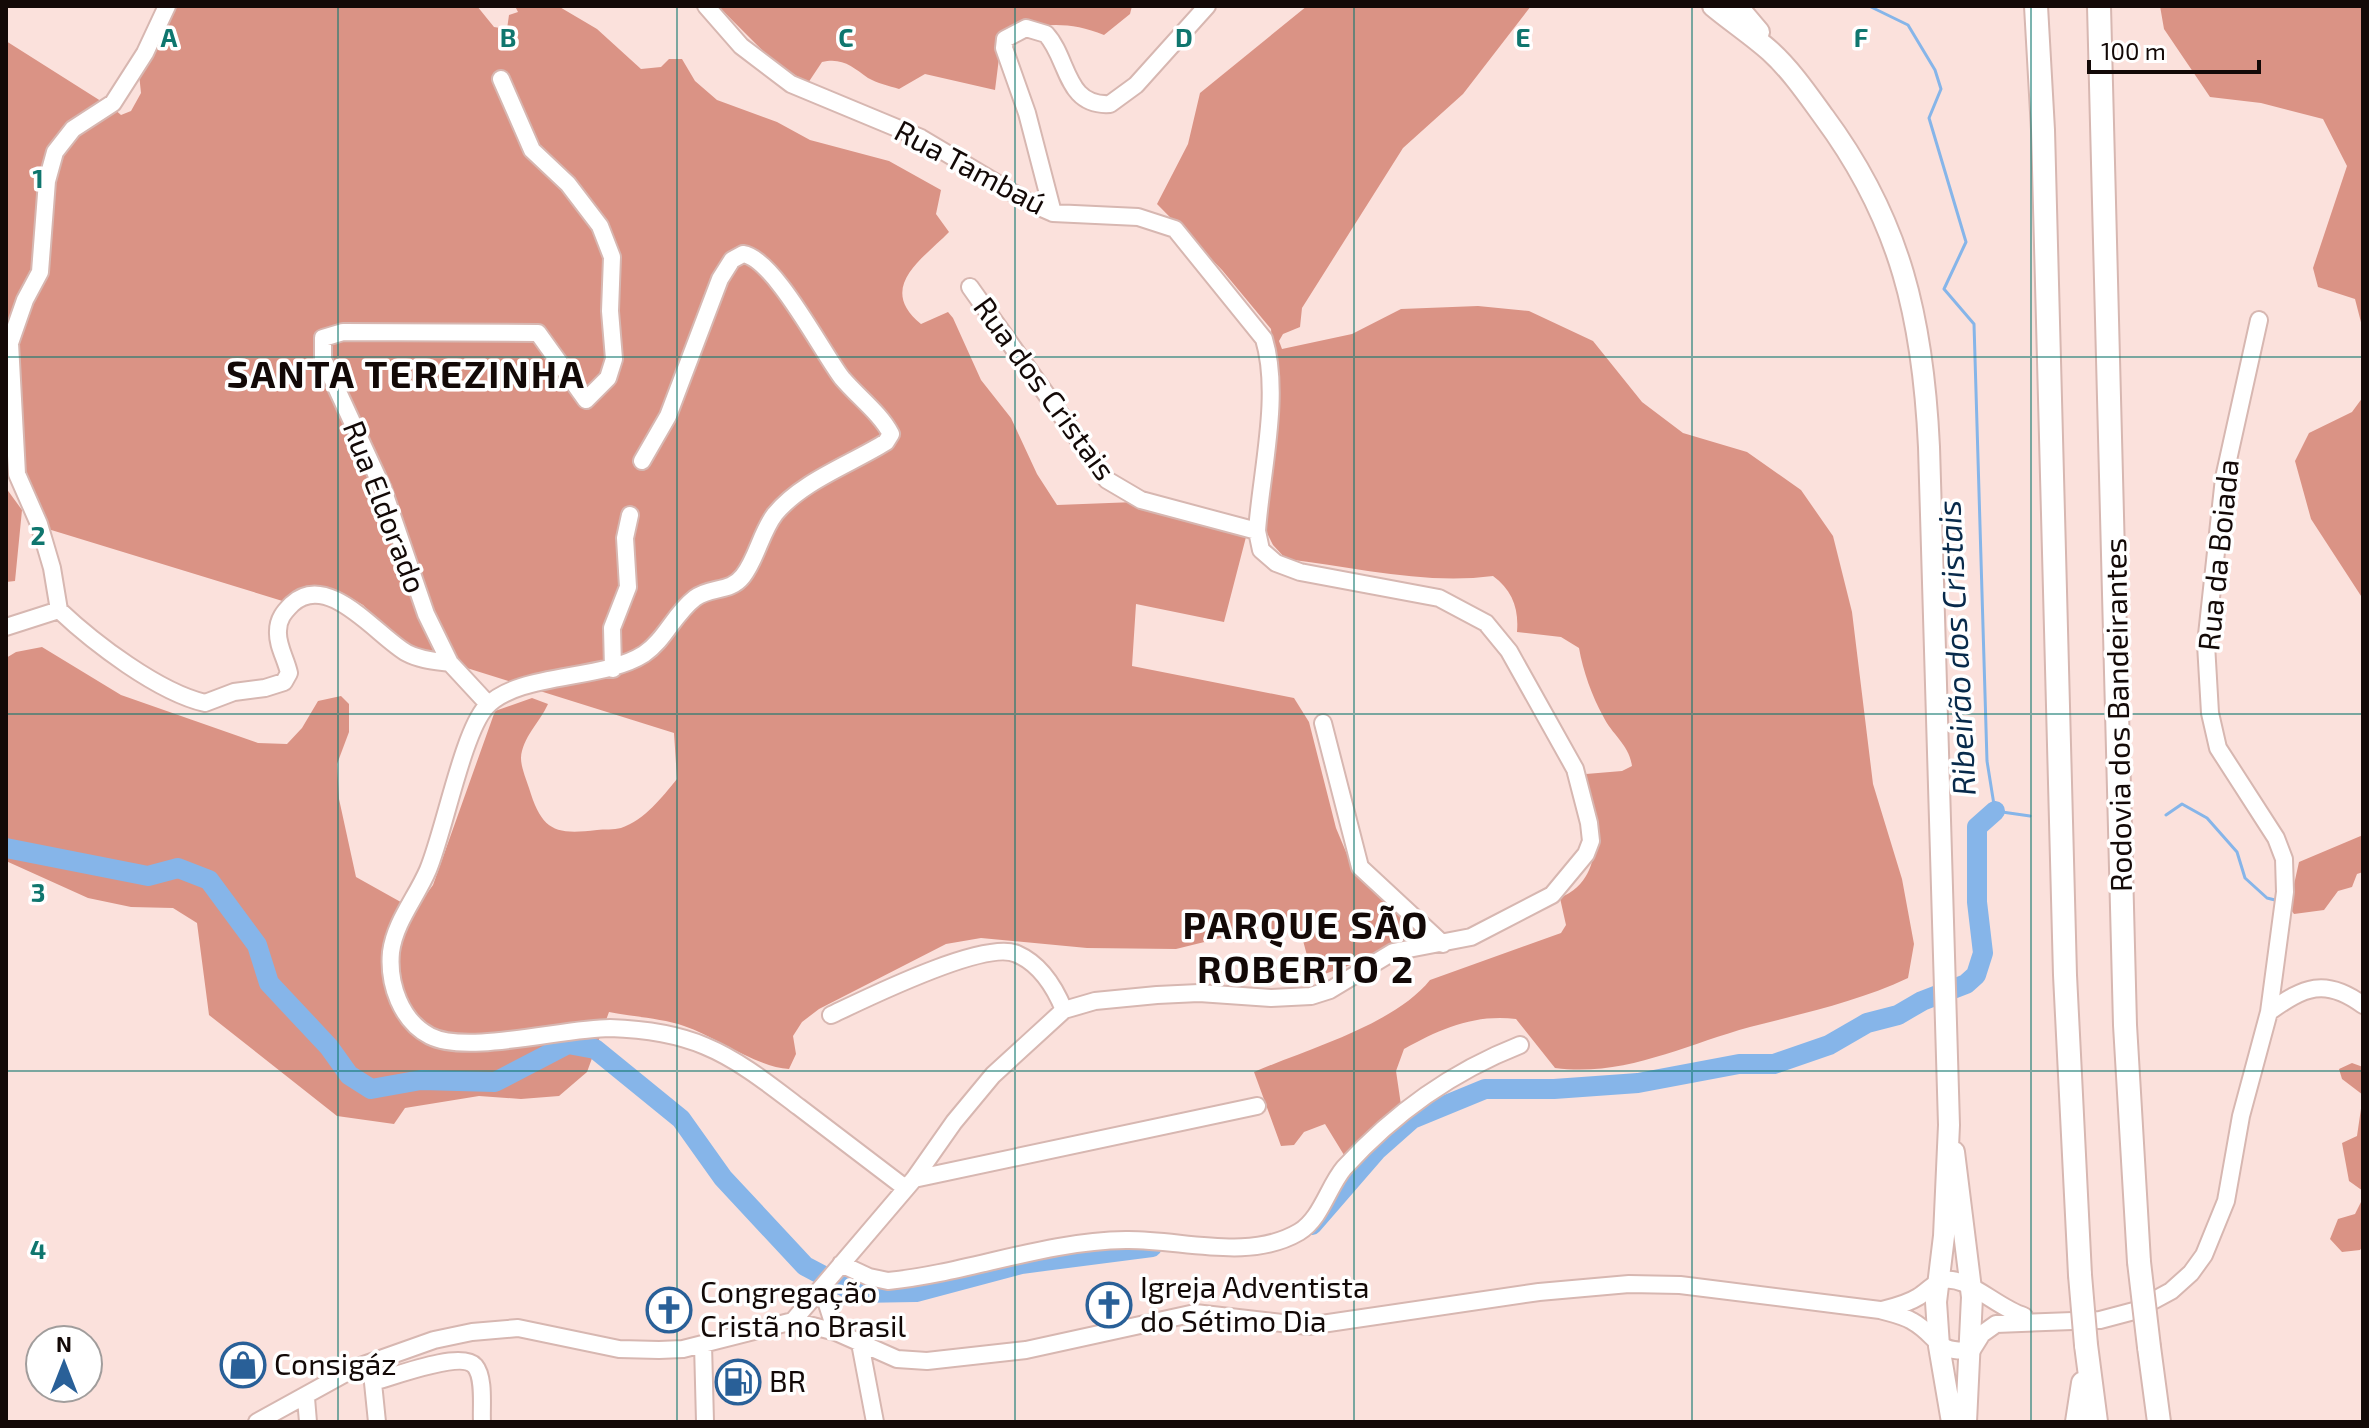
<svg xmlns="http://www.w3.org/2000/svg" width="2369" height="1428" viewBox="0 0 2369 1428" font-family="'Exo 2',sans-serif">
  <rect width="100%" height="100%" fill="#fbe1dc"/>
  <!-- forest -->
  <path fill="#da9385" d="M174,6H477L494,27L507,29L509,15L518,12L515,6H558L597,29L641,69L661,67L669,59H682L695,81L717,100L777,122L810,140L889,161L941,190L936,214L949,232C923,259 876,287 921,324L948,312L953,318L981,380L1011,418L1037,474L1057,505L1135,502L1241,531L1246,537L1224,622L1136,604L1132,666L1294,698L1309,722L1336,828L1356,876L1422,935V940L1313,978L1301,933L1294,928L1253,930L1176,949L1087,948L981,938L946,944L819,1009L802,1022L793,1036L796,1054L789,1069C756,1067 717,1037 684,1026C661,1018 634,1017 609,1012L587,1072L559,1096L521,1099L479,1096L405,1108L394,1124L337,1116L209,1015L197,923L173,908L131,907L88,898L6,861V658L16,652L42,647L121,695L258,743L287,744L302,728L318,701L341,696L349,704V732L337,764L339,799L356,877L415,910L433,885L495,711L532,698L548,704C540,722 522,738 521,758C521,767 526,779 529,788C542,831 555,835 597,830C604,829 614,830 621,828C645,820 662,797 677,779L674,733L406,649L363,605L341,592L317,585L301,589L289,603L48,529L24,472L13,345L41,276L56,153L112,107L121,115L131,111L141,93L139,74Z
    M718,6H1132L1130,14L1104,35C1067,20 1039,24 1002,34L995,90L925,74L899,89C889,86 877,83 868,78C853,67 842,57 822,62L808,83L774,62Z
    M1307,6H1531L1463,94L1403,148L1302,308L1300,327L1283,334L1279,341L1282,349L1352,334L1401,309L1478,306L1529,311L1593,341L1642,402L1683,433L1747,452L1801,490L1833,536L1852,612L1873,784L1902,879L1914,944L1908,978C1857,1002 1804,1013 1750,1027C1684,1045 1625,1077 1555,1068L1516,1019C1474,1014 1440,1029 1404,1049L1396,1071L1401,1105L1344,1155L1325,1124L1304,1132L1294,1145L1281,1146L1254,1072C1307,1049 1394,1025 1430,980L1561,933L1566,925L1560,898C1611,876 1593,815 1586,774L1622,771L1632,766C1629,744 1612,735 1603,716C1592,696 1583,671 1579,648L1561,637L1517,632C1519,608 1512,590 1493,576C1424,585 1355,567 1286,559L1273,545L1261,521L1274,367L1271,329L1222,270L1157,204L1188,144L1200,93Z
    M2160,6H2363V330L2355,299L2318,287L2313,268L2347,166L2323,119L2261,103L2210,97L2164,29Z
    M6,41L104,103L51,152L36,271L6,347L9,457L6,455Z
    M2363,397V599L2311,519L2295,461L2309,433L2352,412Z
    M6,488L22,510L15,581L6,582Z
    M2363,835V872L2357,874L2352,887L2338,891L2324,910L2294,914L2289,907L2299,862Z
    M2352,1063L2363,1067V1095L2342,1079L2339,1069Z
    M2363,1095V1191L2349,1181L2342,1143L2357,1136Z
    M2363,1198V1246L2360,1250L2342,1252L2330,1239L2338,1219L2355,1214Z"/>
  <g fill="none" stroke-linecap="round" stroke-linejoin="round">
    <!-- stream -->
    <path stroke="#86b5e9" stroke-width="3" d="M1869,6L1908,25L1935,70L1941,89L1929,118L1966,242L1944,289L1974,324L1987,761L1995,811L2030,816
      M2166,815L2182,804L2207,818L2237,852L2245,878L2267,898L2275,900"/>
    <!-- river -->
    <path stroke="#86b5e9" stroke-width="20" d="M6,848L148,876L178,868L209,880L257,945L269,983L329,1047L349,1075L371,1089L421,1080L495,1082L568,1044L595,1049L681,1119L723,1178L805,1266L856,1293L916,1292L1021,1264L1152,1247
      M1312,1225L1377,1150L1412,1119L1485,1089H1554L1638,1083L1739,1064H1774L1829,1045L1867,1023L1898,1015L1922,1001L1966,984L1976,975L1983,953L1977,902V827L1995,811"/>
    <!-- minor casing -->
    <g stroke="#d7b7b1" stroke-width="20">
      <path id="minor" d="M1053,213L1027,113L1004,48L1005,39L1026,28L1046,34C1069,59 1065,107 1110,104L1136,85L1207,6
        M970,287L1107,480L1141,500L1257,531
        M642,461L668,416L720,279L732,260L743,254C774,258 822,352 842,378C858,397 880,413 891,434L886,442C851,464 802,481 775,514C761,532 757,558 743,576C730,593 711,586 695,598C674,614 665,640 644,654C602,681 518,672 486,707C463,732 444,832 428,870C416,898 395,922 391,952C388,984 401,1021 430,1036C467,1055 564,1028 610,1028C640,1029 677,1034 705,1046C739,1060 770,1085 799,1107C834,1134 869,1160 904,1187
        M59,610L52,568L39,524L17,474L10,343L25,300L40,272L47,181L55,152L73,129L113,103L145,53L167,6
        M59,610C94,643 158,692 205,703L234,692L265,688L284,682L289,673C286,659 277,645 278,631C278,619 284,612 292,604C328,570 378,637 407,653C420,660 436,661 450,663
        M6,627L59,610
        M613,669L612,628L628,587L625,538L630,515
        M488,704L450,663L426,614L383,489L323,359V338L343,332L538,333L586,400L608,378L614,359L610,311L612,257L600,226L568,184L532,150L501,79
        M1323,723L1360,867L1443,944
        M2269,1012C2304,987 2325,977 2363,1005
        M831,1015C865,999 985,939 1017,954C1040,964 1055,988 1064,1010
        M914,1179L1257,1106
        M841,1264L869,1277L888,1281C968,1273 1044,1241 1126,1240C1181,1239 1248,1262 1299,1232C1321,1219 1328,1187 1344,1168C1394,1113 1451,1072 1520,1045
        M822,1288L836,1332
        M1882,1310C1894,1307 1907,1304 1918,1297C1925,1293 1931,1286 1939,1282C1962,1270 1996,1308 2024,1316
        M793,1321L836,1332L897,1359L927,1361L1026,1350L1195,1313L1308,1326L1539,1292L1629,1284L1680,1285L1880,1310C1890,1313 1902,1315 1912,1321C1939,1336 1934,1354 1972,1350L1982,1334L1996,1324L2100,1320L2134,1311L2171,1291L2191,1273L2204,1255L2226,1201L2241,1116L2269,1012L2285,892L2284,859L2276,838L2218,748L2210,713L2206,644L2224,478L2259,320
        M860,1343L875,1422
        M703,1344L705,1422
        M372,1373L377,1422
        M373,1382C393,1377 461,1350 475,1366C485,1378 481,1408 482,1422
        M306,1398L308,1422
        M257,1422L355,1368L434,1340L472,1332L518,1328L619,1349L659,1350L683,1349L793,1321L914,1179L954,1122L993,1075L1064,1010L1095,1001L1157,995L1199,993L1271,998L1311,996L1330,990L1393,952L1471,937L1552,895L1586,854L1591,841L1589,823L1575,769L1509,651L1486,623L1439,598L1300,572L1276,563L1261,550L1257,531C1261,473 1281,395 1264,339L1175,229L1138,217L1053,213L1030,203L921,138L791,84L741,46L706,6"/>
    </g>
    <!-- major casing -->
    <g stroke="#d7b7b1" stroke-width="24">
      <path id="major" d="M1713,6C1731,21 1752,35 1770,51C1791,70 1808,95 1824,117C1901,221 1923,320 1929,447L1949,1125L1944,1236L1936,1302L1939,1346L1952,1422
        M1737,6L1759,32
        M1954,1152L1972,1297L1966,1422"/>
    </g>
    <!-- highway casing -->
    <g stroke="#d7b7b1" stroke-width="26">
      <path id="highway" d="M2036,6L2043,130L2065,975L2080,1275
        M2099,6L2125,1025L2139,1262
        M2086,1345L2096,1422
        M2149,1347L2159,1422
        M2077,1422L2083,1383"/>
    </g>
    <!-- minor -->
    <use href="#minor" stroke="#fff" stroke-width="16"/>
    <!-- major -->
    <use href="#major" stroke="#fff" stroke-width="20"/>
    <!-- highway -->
    <use href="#highway" stroke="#fff" stroke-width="22"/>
    <!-- highway-bridge casing -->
    <g stroke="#d7b7b1" stroke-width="26" stroke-linecap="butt">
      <path id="highway-bridge" d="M2139,1262L2149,1347
        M2080,1275L2086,1345"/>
    </g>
    <!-- highway-bridge -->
    <use href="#highway-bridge" stroke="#fff" stroke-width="22"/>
  </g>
  <!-- grid -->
  <path fill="none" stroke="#0f766e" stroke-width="2" stroke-opacity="0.55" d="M338,6V1422M677,6V1422M1015,6V1422M1354,6V1422M1692,6V1422M2031,6V1422M6,357H2363M6,714H2363M6,1071H2363"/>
  <!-- icons -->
  <defs>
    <g id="church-ring" transform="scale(2.3)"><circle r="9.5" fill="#fff" stroke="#296098" stroke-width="1.5"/><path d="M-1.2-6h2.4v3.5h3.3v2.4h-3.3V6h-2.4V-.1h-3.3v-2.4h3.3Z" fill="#296098"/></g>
    <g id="shop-ring" transform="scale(2.3)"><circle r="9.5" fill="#fff" stroke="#296098" stroke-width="1.5"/><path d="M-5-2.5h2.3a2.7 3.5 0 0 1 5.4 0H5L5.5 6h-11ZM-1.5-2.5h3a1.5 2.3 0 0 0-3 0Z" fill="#296098"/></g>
    <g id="fuel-ring" transform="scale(2.3)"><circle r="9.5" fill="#fff" stroke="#296098" stroke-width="1.5"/><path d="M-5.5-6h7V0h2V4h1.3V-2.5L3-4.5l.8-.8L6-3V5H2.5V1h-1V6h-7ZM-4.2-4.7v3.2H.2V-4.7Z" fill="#296098"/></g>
  </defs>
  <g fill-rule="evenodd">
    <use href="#church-ring" x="1109" y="1305"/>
    <use href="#church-ring" x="669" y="1310"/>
    <use href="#shop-ring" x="243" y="1365"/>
    <use href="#fuel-ring" x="738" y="1382"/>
  </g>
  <g text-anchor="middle" stroke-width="7" stroke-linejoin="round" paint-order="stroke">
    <!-- street labels -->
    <g font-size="30" fill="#130907" stroke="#fff">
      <text transform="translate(970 168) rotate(28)" y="10">Rua Tambaú</text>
      <text transform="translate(1044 389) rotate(54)" y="10">Rua dos Cristais</text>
      <text transform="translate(384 507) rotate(69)" y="10">Rua Eldorado</text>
      <text transform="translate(2219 555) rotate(-84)" y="10">Rua da Boiada</text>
      <text transform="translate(2119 715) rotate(-91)" y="10">Rodovia dos Bandeirantes</text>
    </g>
    <!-- poi labels -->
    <g font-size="30" fill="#130907" stroke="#fff" text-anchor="start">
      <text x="1140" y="1298">Igreja Adventista<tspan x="1140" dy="34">do Sétimo Dia</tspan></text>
      <text x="700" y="1303">Congregação<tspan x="700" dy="34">Cristã no Brasil</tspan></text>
      <text x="274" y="1375">Consigáz</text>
      <text x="769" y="1392">BR</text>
    </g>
    <!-- water labels -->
    <g font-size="32" font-style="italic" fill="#082a4b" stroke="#fff">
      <text transform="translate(1957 648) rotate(-93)" y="11">Ribeirão dos Cristais</text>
    </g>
    <!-- district labels -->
    <g font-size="38" font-weight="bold" letter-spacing="2" fill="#130907" stroke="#fff">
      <text x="406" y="388">SANTA TEREZINHA</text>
      <text x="1306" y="939">PARQUE SÃO<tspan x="1306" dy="44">ROBERTO 2</tspan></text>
    </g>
  </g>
  <g font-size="26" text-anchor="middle" font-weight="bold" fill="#0f766e" stroke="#fff" stroke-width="7" stroke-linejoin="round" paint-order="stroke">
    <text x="169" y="47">A</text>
    <text x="508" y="47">B</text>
    <text x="846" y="47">C</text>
    <text x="1184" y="47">D</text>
    <text x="1523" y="47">E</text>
    <text x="1861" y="47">F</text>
    <text x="38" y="188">1</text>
    <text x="38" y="545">2</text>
    <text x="38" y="902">3</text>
    <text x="38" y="1259">4</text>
  </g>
  <!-- border -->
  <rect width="2369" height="1428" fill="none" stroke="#130907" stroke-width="16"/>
  <!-- north arrow -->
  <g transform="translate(64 1364)"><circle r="38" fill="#ffffff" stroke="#a19d9c" stroke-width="2"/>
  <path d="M0-6L14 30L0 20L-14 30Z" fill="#296098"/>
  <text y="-12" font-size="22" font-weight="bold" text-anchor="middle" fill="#130907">N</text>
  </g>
  <!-- scale -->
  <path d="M2089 60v12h170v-12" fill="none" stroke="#130907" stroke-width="4"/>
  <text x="2101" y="60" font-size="24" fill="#130907" stroke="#ffffff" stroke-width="6" paint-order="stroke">100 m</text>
</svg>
